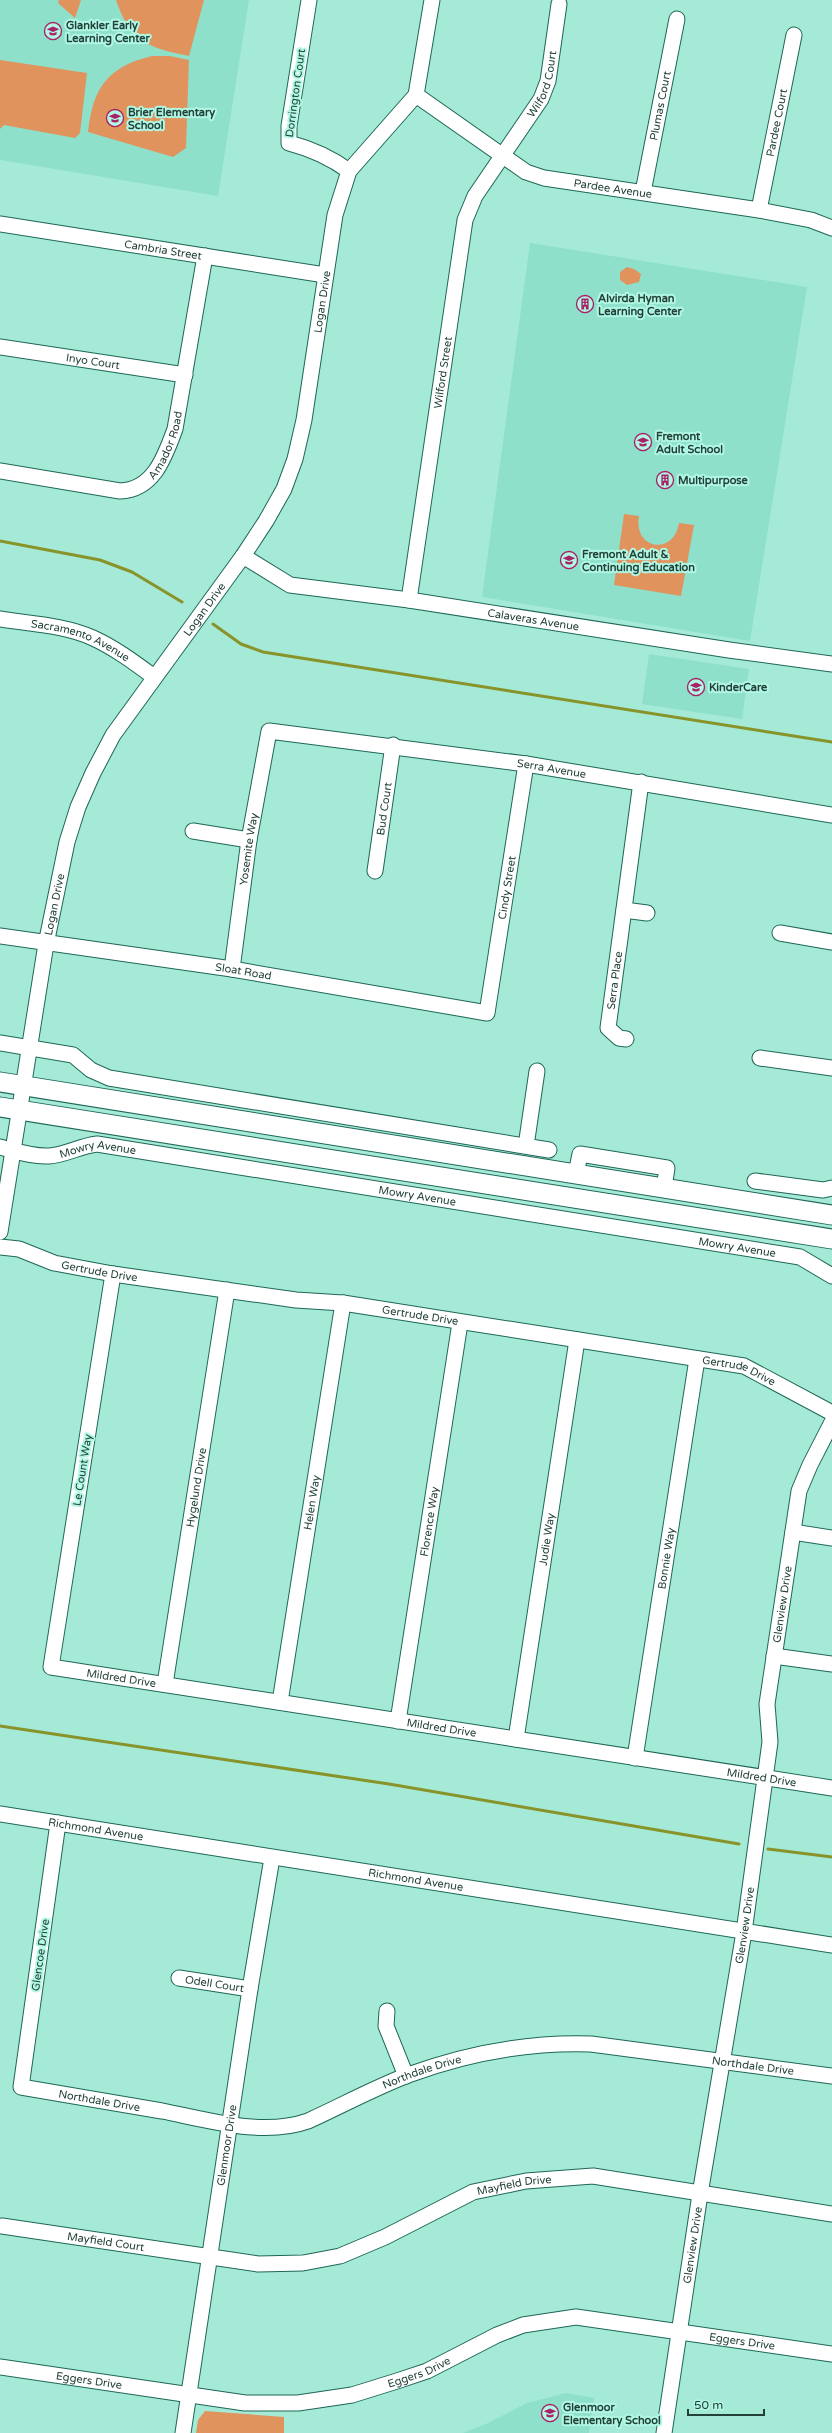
<svg xmlns="http://www.w3.org/2000/svg" width="832" height="2433" viewBox="0 0 832 2433" font-family="'Varela Round',sans-serif">
  <rect width="100%" height="100%" fill="#a4ead7"/>
  <!-- built -->
  <path fill="#8fe0cb" d="M0,0H249L218,196L0,160Z
    M530,243L807,287L750,641L482,597Z
    M649,654L749,669L742,719L642,704Z
    M566,2393L594,2398L589,2433H463L488,2423L527,2403Z"/>
  <!-- green -->
  <path fill="#e0935c" d="M59,0H81L75,18L58,3Z
    M116,0H204L189,56C149,48 130,42 116,0Z
    M152,56H170L189,60L186,148L173,157L88,132C93,88 107,67 152,56Z
    M0,60L87,73L80,133L75,138L4,125L0,129Z
    M627,267L634,269L641,274L639,282L627,285L620,280V272Z
    M624,514L639,516C633,550 674,556 679,523L694,525L681,596L614,585Z
    M205,2411L284,2417V2433H196L198,2420Z"/>
  <g fill="none" stroke-linecap="round" stroke-linejoin="round">
    <!-- stream -->
    <path stroke="#88932a" stroke-width="3" d="M0,541L100,560L132,572L182,602
      M213,624L241,644L263,652L832,742
      M0,1726L389,1784L739,1844
      M768,1849L832,1857"/>
    <!-- minor casing -->
    <g stroke="#1e6757" stroke-width="17">
      <g id="minor">
        <path d="M309,0L289,126V143C312,149 330,157 349,171"/>
        <path id="s1" d="M416,95L526,172L544,178L759,210L811,220L832,228"/>
        <path id="s2" d="M643,192L677,19"/>
        <path id="s3" d="M759,210L794,35"/>
        <path id="s4" d="M0,224L325,275"/>
        <path id="s5" d="M0,347L185,375"/>
        <path id="s6" d="M0,471L120,491C154,490 165,456 175,429L205,256"/>
        <path id="s7" d="M243,556L290,585L409,600L729,650L832,664"/>
        <path id="s8" d="M409,600L465,220L475,196L541,99L548,81L559,4"/>
        <path id="s9" d="M0,619C30,624 65,625 93,638C115,648 135,663 154,677"/>
        <path d="M193,831L249,840"/>
        <path id="s10" d="M375,871L393,745"/>
        <path d="M624,910L647,913"/>
        <path d="M780,933L832,942"/>
        <path id="s11" d="M0,936L232,969L487,1013L526,764"/>
        <path id="s12" d="M232,969L249,840L269,731L526,764L832,815"/>
        <path id="s13" d="M626,1039L619,1038L608,1028L641,782"/>
        <path d="M0,1043L73,1055L91,1070L109,1078L549,1150"/>
        <path d="M760,1058L832,1068"/>
        <path d="M526,1146L537,1071"/>
        <path id="s14" d="M0,1147C16,1151 32,1157 49,1156C65,1155 80,1146 97,1144L800,1257L832,1276"/>
        <path d="M576,1174L580,1154L667,1168L664,1188"/>
        <path d="M755,1181L823,1190L832,1188"/>
        <path id="s15" d="M0,1232L46,944L67,842L78,807L93,773L113,735L243,556L266,521L284,489L295,459L304,420L335,215L349,171L416,95L432,0"/>
        <path id="s16" d="M0,1247L19,1249L54,1263L113,1274L296,1300L343,1303L744,1366L832,1413"/>
        <path id="s17" d="M113,1274L51,1667L832,1788"/>
        <path d="M793,1532L832,1538"/>
        <path d="M774,1656L832,1664"/>
        <path id="s18" d="M165,1684L227,1290"/>
        <path id="s19" d="M280,1702L343,1303"/>
        <path id="s20" d="M398,1721L460,1323"/>
        <path id="s21" d="M516,1739L577,1340"/>
        <path id="s22" d="M635,1758L697,1359"/>
        <path id="s23" d="M0,1814L832,1945"/>
        <path id="s24" d="M58,1823L21,2087C68,2095 115,2103 162,2111C208,2120 263,2137 308,2121C341,2106 374,2088 408,2075C468,2053 528,2042 591,2044L832,2076"/>
        <path id="s25" d="M179,1978L250,1989"/>
        <path d="M387,2011L386,2026L406,2076"/>
        <path id="s26" d="M2,2226L258,2264L303,2263L340,2256L385,2237L473,2192L526,2181L593,2176L832,2214"/>
        <path id="s27" d="M0,2367L245,2403H298L352,2395L397,2381L427,2371L497,2335L523,2325L576,2317L832,2354"/>
        <path id="s28" d="M183,2433L250,1989L272,1858"/>
        <path id="s29" d="M664,2433L700,2194L744,1932L770,1742L767,1704L799,1491L810,1465L832,1422"/>
      </g>
    </g>
    <!-- major casing -->
    <g stroke="#1e6757" stroke-width="21">
      <path id="major" d="M0,1082L832,1215
        M0,1107L832,1239"/>
    </g>
    <!-- minor -->
    <use href="#minor" stroke="#fff" stroke-width="15"/>
    <!-- major -->
    <use href="#major" stroke="#fff" stroke-width="19"/>
  </g>
  <!-- icons -->
  <defs>
    <g id="school-ring" transform="scale(0.9)"><circle r="9.5" fill="#b1f8e4" stroke="#a92166" stroke-width="1.5"/><path d="M0-5L7-2L0 1L-7-2ZM-4 1L0 2.5L4 1V4Q0 6-4 4Z" fill="#a92166"/></g>
    <g id="building-ring" transform="scale(0.9)"><circle r="9.5" fill="#b1f8e4" stroke="#a92166" stroke-width="1.5"/><path d="M-4-6H4V6H1V3H-1V6H-4ZM-2.5-4.3h1.7v1.8h-1.7ZM.8-4.3h1.7v1.8H.8ZM-2.5-1h1.7V.8h-1.7ZM.8-1h1.7V.8H.8Z" fill="#a92166"/></g>
    <g id="university-ring" transform="scale(0.9)"><circle r="9.5" fill="#b1f8e4" stroke="#a92166" stroke-width="1.5"/><path d="M0-5L7-2L0 1L-7-2ZM-4 1L0 2.5L4 1V4Q0 6-4 4Z" fill="#a92166"/></g>
  </defs>
  <g fill-rule="evenodd">
    <use href="#school-ring" x="53" y="31"/>
    <use href="#school-ring" x="115" y="118"/>
    <use href="#building-ring" x="585" y="304"/>
    <use href="#school-ring" x="643" y="442"/>
    <use href="#building-ring" x="665" y="480"/>
    <use href="#university-ring" x="569" y="560"/>
    <use href="#school-ring" x="696" y="687"/>
    <use href="#school-ring" x="550" y="2413"/>
  </g>
  <g text-anchor="middle" stroke-width="4" stroke-linejoin="round" paint-order="stroke">
    <!-- poi labels -->
    <g font-size="11" font-weight="bold" fill="#234039" stroke="#b1f8e4" text-anchor="start">
      <text x="66" y="29">Glankler Early<tspan x="66" dy="13">Learning Center</tspan></text>
      <text x="128" y="116">Brier Elementary<tspan x="128" dy="13">School</tspan></text>
      <text x="598" y="302">Alvirda Hyman<tspan x="598" dy="13">Learning Center</tspan></text>
      <text x="656" y="440">Fremont<tspan x="656" dy="13">Adult School</tspan></text>
      <text x="678" y="484">Multipurpose</text>
      <text x="582" y="558">Fremont Adult &amp;<tspan x="582" dy="13">Continuing Education</tspan></text>
      <text x="709" y="691">KinderCare</text>
      <text x="563" y="2411">Glenmoor<tspan x="563" dy="13">Elementary School</tspan></text>
    </g>
    <!-- street labels -->
    <g font-size="11" fill="#234039" stroke="#b1f8e4">
      <text dy="4" stroke="none"><textPath href="#s8" startOffset="542">Wilford Court</textPath></text>
      <text transform="translate(295 93) rotate(-82)" y="4">Dorrington Court</text>
      <text dy="4" stroke="none"><textPath href="#s2" startOffset="88">Plumas Court</textPath></text>
      <text dy="4" stroke="none"><textPath href="#s3" startOffset="89">Pardee Court</textPath></text>
      <text dy="4" stroke="none"><textPath href="#s1" startOffset="223">Pardee Avenue</textPath></text>
      <text dy="4" stroke="none"><textPath href="#s4" startOffset="165">Cambria Street</textPath></text>
      <text dy="4" stroke="none"><textPath href="#s15" startOffset="1004">Logan Drive</textPath></text>
      <text dy="4" stroke="none"><textPath href="#s5" startOffset="94">Inyo Court</textPath></text>
      <text dy="4" stroke="none"><textPath href="#s8" startOffset="230">Wilford Street</textPath></text>
      <text dy="4" stroke="none"><textPath href="#s6" startOffset="192">Amador Road</textPath></text>
      <text dy="4" stroke="none"><textPath href="#s15" startOffset="668">Logan Drive</textPath></text>
      <text dy="4" stroke="none"><textPath href="#s7" startOffset="301">Calaveras Avenue</textPath></text>
      <text dy="4" stroke="none"><textPath href="#s9" startOffset="84">Sacramento Avenue</textPath></text>
      <text dy="4" stroke="none"><textPath href="#s12" startOffset="526">Serra Avenue</textPath></text>
      <text dy="4" stroke="none"><textPath href="#s10" startOffset="63">Bud Court</textPath></text>
      <text dy="4" stroke="none"><textPath href="#s12" startOffset="121">Yosemite Way</textPath></text>
      <text dy="4" stroke="none"><textPath href="#s11" startOffset="620">Cindy Street</textPath></text>
      <text dy="4" stroke="none"><textPath href="#s15" startOffset="332">Logan Drive</textPath></text>
      <text dy="4" stroke="none"><textPath href="#s11" startOffset="246">Sloat Road</textPath></text>
      <text dy="4" stroke="none"><textPath href="#s13" startOffset="70">Serra Place</textPath></text>
      <text dy="4" stroke="none"><textPath href="#s14" startOffset="100">Mowry Avenue</textPath></text>
      <text dy="4" stroke="none"><textPath href="#s14" startOffset="424">Mowry Avenue</textPath></text>
      <text dy="4" stroke="none"><textPath href="#s14" startOffset="748">Mowry Avenue</textPath></text>
      <text dy="4" stroke="none"><textPath href="#s16" startOffset="103">Gertrude Drive</textPath></text>
      <text dy="4" stroke="none"><textPath href="#s16" startOffset="427">Gertrude Drive</textPath></text>
      <text dy="4" stroke="none"><textPath href="#s16" startOffset="751">Gertrude Drive</textPath></text>
      <text transform="translate(82 1470) rotate(-81)" y="4">Le Count Way</text>
      <text dy="4" stroke="none"><textPath href="#s18" startOffset="199">Hygelund Drive</textPath></text>
      <text dy="4" stroke="none"><textPath href="#s19" startOffset="202">Helen Way</textPath></text>
      <text dy="4" stroke="none"><textPath href="#s20" startOffset="202">Florence Way</textPath></text>
      <text dy="4" stroke="none"><textPath href="#s21" startOffset="202">Judie Way</textPath></text>
      <text dy="4" stroke="none"><textPath href="#s22" startOffset="202">Bonnie Way</textPath></text>
      <text dy="4" stroke="none"><textPath href="#s29" startOffset="838">Glenview Drive</textPath></text>
      <text dy="4" stroke="none"><textPath href="#s17" startOffset="469">Mildred Drive</textPath></text>
      <text dy="4" stroke="none"><textPath href="#s17" startOffset="793">Mildred Drive</textPath></text>
      <text dy="4" stroke="none"><textPath href="#s17" startOffset="1117">Mildred Drive</textPath></text>
      <text dy="4" stroke="none"><textPath href="#s23" startOffset="97">Richmond Avenue</textPath></text>
      <text dy="4" stroke="none"><textPath href="#s23" startOffset="421">Richmond Avenue</textPath></text>
      <text dy="4" stroke="none"><textPath href="#s29" startOffset="514">Glenview Drive</textPath></text>
      <text transform="translate(40 1955) rotate(-82)" y="4">Glencoe Drive</text>
      <text dy="4" stroke="none"><textPath href="#s25" startOffset="36">Odell Court</textPath></text>
      <text dy="4" stroke="none"><textPath href="#s24" startOffset="1018">Northdale Drive</textPath></text>
      <text dy="4" stroke="none"><textPath href="#s24" startOffset="682">Northdale Drive</textPath></text>
      <text dy="4" stroke="none"><textPath href="#s24" startOffset="346">Northdale Drive</textPath></text>
      <text dy="4" stroke="none"><textPath href="#s28" startOffset="291">Glenmoor Drive</textPath></text>
      <text dy="4" stroke="none"><textPath href="#s26" startOffset="531">Mayfield Drive</textPath></text>
      <text dy="4" stroke="none"><textPath href="#s26" startOffset="105">Mayfield Court</textPath></text>
      <text dy="4" stroke="none"><textPath href="#s29" startOffset="190">Glenview Drive</textPath></text>
      <text dy="4" stroke="none"><textPath href="#s27" startOffset="762">Eggers Drive</textPath></text>
      <text dy="4" stroke="none"><textPath href="#s27" startOffset="426">Eggers Drive</textPath></text>
      <text dy="4" stroke="none"><textPath href="#s27" startOffset="90">Eggers Drive</textPath></text>
    </g>
  </g>
  <!-- scale -->
  <path d="M688 2409v6h76v-6" fill="none" stroke="#234039" stroke-width="2"/>
  <text x="694" y="2409" font-size="12" fill="#234039" stroke="#b1f8e4" stroke-width="3" paint-order="stroke">50 m</text>
</svg>
